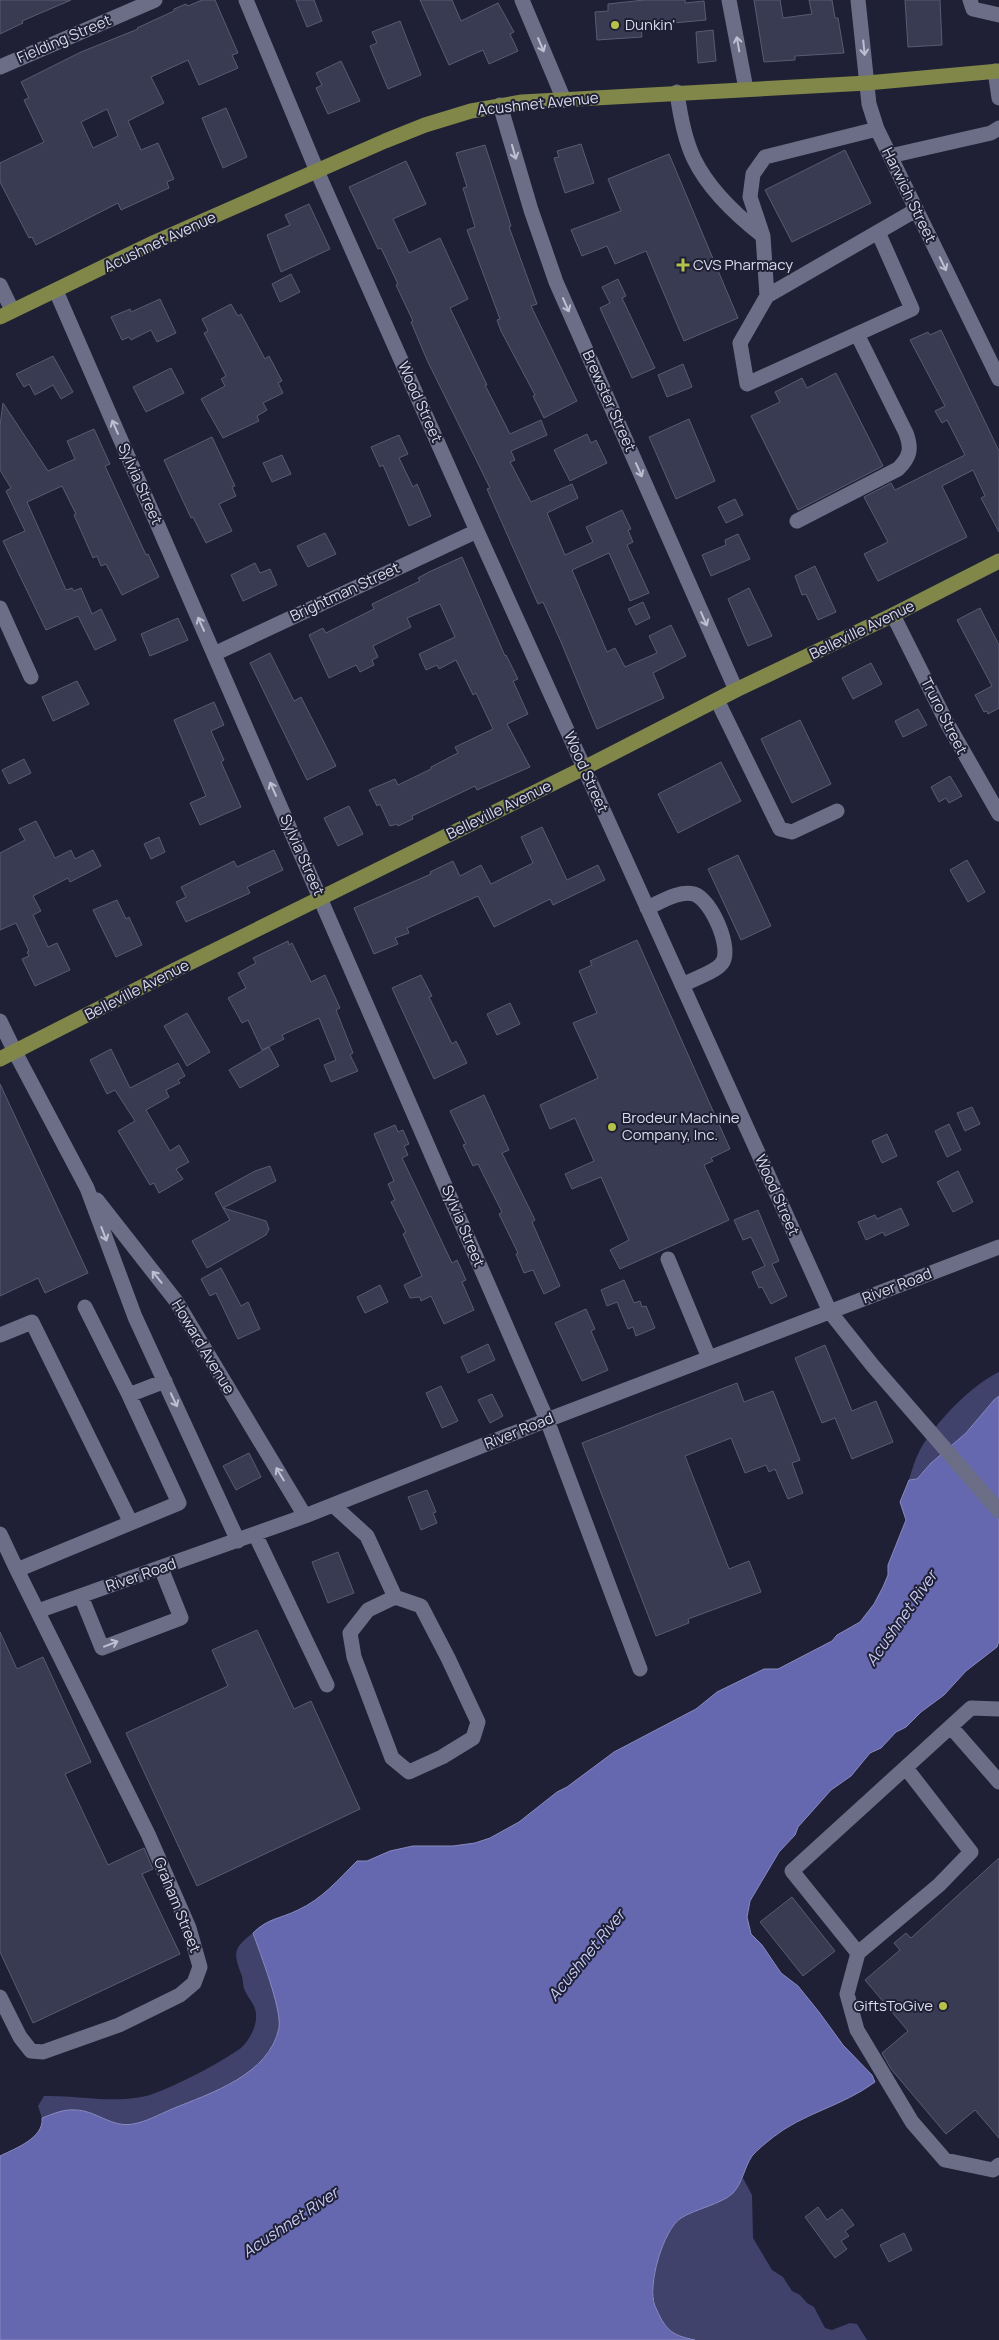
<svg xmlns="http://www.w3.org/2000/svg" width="999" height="2340" viewBox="0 0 999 2340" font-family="Manrope,sans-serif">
  <rect width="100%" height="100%" fill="#1f2035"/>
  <!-- green -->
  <path fill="#40426c" d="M999,1372V1396L994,1400L966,1433L931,1463L917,1479L909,1480C912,1470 915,1459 920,1450C935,1423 971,1385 999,1372Z
    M253,1933C260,1953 282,2008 279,2027C270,2075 211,2093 172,2109C160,2114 146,2122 133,2124C117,2127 104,2119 90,2113C75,2107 56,2112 42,2118L38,2106L44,2096C77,2095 114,2104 146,2096C169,2090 222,2062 241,2048C248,2042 256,2028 256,2018C257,2006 250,2001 245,1991C243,1987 243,1981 242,1976C233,1953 233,1948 253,1933Z
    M743,2178L752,2195L753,2238L772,2270L783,2277L792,2291L800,2295L807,2303L814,2307L825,2328L832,2330L850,2323L857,2324L867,2340H695C689,2339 681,2339 676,2336C639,2316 653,2243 680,2219C693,2207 717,2206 732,2194C736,2191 739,2183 743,2178Z"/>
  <!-- water -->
  <path fill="#6567af" stroke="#888ac1" d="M999,1396V1641L997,1647L966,1671L944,1695L921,1712L906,1727L896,1732L881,1748L870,1753L851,1776L831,1790L798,1827L795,1835L779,1852L750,1901L747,1917L751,1934L762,1945L781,1973L798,1986L819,2012L843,2045L872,2075L875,2082C843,2106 803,2113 772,2138C766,2143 757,2150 752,2156C744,2168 743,2182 733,2193C722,2204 695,2209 681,2218C663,2230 647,2285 655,2306C665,2329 670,2335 695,2340H0V2156C16,2148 44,2138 42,2118C53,2114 63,2109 75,2110C96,2110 111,2128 133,2124C146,2122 160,2114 172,2109C211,2093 269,2075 279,2028C282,2009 260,1953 253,1933C268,1918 280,1919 298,1910C322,1899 338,1880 357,1861H367L390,1851L413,1846H453L475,1843L490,1838L519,1822L557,1792L567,1787L614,1752L696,1709L717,1692L764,1669H778L832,1641L837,1635L860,1622L874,1604L883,1587L888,1575V1565L906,1520L900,1502L909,1480L917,1479L931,1463L966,1433L994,1400Z"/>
  <!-- building -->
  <path fill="#393b52" stroke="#595b74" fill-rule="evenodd" d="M0,0H71L22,21L23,23L0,34Z
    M202,0H215L238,53L232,55L238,68L199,85L188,60L151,77L164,103L128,121L141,150L158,143L174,179L167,182L169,188L121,210L118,203L36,245L32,237L29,238L0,182V163L44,142L24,100L29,98L21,82L81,52L138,29L137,28L174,11V9L186,4L188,6ZM107,109L118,136L93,148L81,122Z
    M296,0H314L322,21L307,27Z
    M420,0H452L461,21L498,3L514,32L510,34L518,51L489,64L483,50L449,65Z
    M644,0H685V3L704,1L706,20L641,26L642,37L597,40L595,12L608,11V4Z
    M754,0H780L783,18L812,14L809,0H832L835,18H838L844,53L795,56V60L764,62Z
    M905,0H940L942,45L908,47Z
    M400,21L421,75L388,89L370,46L377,43L372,32Z
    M713,30L716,61L698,63L696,32Z
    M341,61L360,101L328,114L316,88L322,85L316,73Z
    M226,108L247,157L223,168L202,118Z
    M581,144L594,183L565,193L554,158L559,157L557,151Z
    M485,145L511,226L509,227L537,304L531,306L577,401L544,418L533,396L535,395L501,331L497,320L500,319L467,230L475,227L463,188L467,187L456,153Z
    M845,150L871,203L792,242L765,190Z
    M669,154L738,318L684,341L646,251L615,264L607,246L582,256L571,230L621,211L608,179Z
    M406,161L426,204L393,219L409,253L440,238L468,299L450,308L487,385H485L510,434L541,420L547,435L511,451L515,460L510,462L531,502L572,484L578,498L547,513L565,555L593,542L586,527L622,510L631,529L628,530L633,542L627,545L649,593L630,601L609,553L572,570L607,652L615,648L625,667L657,653L649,636L671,625L686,656L653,673L664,698L597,729L561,642L543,602L538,604L487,489L490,488L427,360L411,322L413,321L396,285L398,284L381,248L378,249L349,187Z
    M309,204L330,249L281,272L267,235L290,225L285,215Z
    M291,274L300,292L280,302L272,284Z
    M618,279L626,296L622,298L655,368L632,378L600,308L610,303L602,287Z
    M160,299L176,333L157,342L151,330L131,340L129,337L122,340L111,317L130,309L131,312Z
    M231,304L238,316L241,314L265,359L269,356L282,381L278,383L283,393L263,403L267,410L257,416L259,421L223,438L201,399L225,386L221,379L226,376L204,333L208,331L202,319Z
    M941,330L999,451V532L981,498L985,496L973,470L942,486L967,537L878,581L864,554L888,542L864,497L891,483L895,490L965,455L947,420L942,423L935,411L945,406L910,340L928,332L930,335Z
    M53,356L73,392L61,399L53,385L35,395L29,384L24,387L16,374Z
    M683,364L692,387L667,397L658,375Z
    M171,368L184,393L146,412L133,387Z
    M836,373L883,466L798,510L751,416L780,402L775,392L802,378L807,388Z
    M3,403L48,471L75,459L67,441L94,429L110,464L105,466L146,555L148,554L159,577L122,595L106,564L101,566L97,556L93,558L74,515L76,514L62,486L27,502L66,590L72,588L74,591L81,588L92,614L101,609L116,640L95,650L78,616L46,630L3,541L25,531L6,491L11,488L0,470V426Z
    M689,419L715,481L676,499L649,437Z
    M587,434L591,443L596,440L607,463L570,481L554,450Z
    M399,435L408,454L399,458L413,487L417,484L431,516L409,526L383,465L380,467L371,447Z
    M212,437L235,486L232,487L236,496L219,504L232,531L206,543L193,517L191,518L164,460Z
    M282,455L291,474L272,482L263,463Z
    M735,499L743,515L726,523L718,507Z
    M325,533L336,554L308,567L297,546Z
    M738,534L750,559L711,576L702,555L726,545L725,540Z
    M462,557L505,656L506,655L518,679L513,681L528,714L507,724L530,767L477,790L475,786L412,816L413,819L398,826L397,824L390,826L380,804L377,806L369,790L395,779L398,785L431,769V767L458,753L455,747L493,729L476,693L473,695L456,660L439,669L437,665L426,670L419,654L455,637L440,604L407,618L411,627L373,646L378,657L372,660L374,665L360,672L356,665L329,678L309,635L323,628L326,633L374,609L372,604L420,581L418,578L429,572Z
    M255,563L260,573L270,569L277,585L243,601L231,575Z
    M815,566L836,612L818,620L806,594L802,595L795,576Z
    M749,588L772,636L748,646L728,599Z
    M643,602L650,618L636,625L628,609Z
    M980,608L999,645V708L988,714L987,711L984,712L975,695L992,686L957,620Z
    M178,618L188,640L150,656L141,634Z
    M270,653L294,701L301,697L336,766L307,780L250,663Z
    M871,663L882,684L853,699L842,678Z
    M77,681L89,704L53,721L42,697Z
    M214,702L224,725L211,731L224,760L221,762L241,807L200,825L190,803L206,796L174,720Z
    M918,709L927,725L903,737L895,721Z
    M800,720L831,784L792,803L761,739Z
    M24,759L31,773L9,784L2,770Z
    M721,762L741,801L678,833L658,794Z
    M950,776L962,796L949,803L946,798L939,802L931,787Z
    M349,806L363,834L338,846L324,818Z
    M36,821L55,858L71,850L75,859L93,850L101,866L70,882L68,878L33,896L41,911L33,915L48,947L57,943L70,970L35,986L22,959L29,956L27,952L29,951L16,923L0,930V853L25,840L19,829Z
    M542,827L567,880L598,865L605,880L553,905L550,899L494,927L478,896L407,928L409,933L395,938L398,944L374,954L354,908L431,874L430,872L453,861L460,876L481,865L491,884L533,863L521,837Z
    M159,837L165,852L151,859L144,844Z
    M274,850L283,870L247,887L250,893L186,922L176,902L186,897L181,887L234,861L237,867Z
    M738,855L771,926L741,940L708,869Z
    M967,860L985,892L968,902L950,870Z
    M117,900L126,919L129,917L142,945L116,957L93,910Z
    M637,940L730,1149L711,1158L713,1161L704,1165L729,1220L620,1269L610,1250L629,1240L601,1177L572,1189L565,1174L594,1161L575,1118L550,1129L540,1105L598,1078L573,1023L597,1013L579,971L592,965L590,961Z
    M288,941L289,945L292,943L311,982L325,975L340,1008L336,1010L353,1053L350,1055L358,1071L331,1082L324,1065L336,1060L319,1018L282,1035L284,1039L262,1050L248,1020L242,1023L228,998L246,988L238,973L256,963L253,958Z
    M421,975L432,996L429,997L452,1044L456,1041L467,1063L434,1079L392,988Z
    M510,1003L520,1024L497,1035L487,1014Z
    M187,1013L210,1052L187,1066L164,1026Z
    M269,1047L279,1066L240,1088L229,1070Z
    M111,1049L130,1088L178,1063L185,1076L178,1080L180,1083L166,1090L169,1097L146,1110L170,1151L179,1145L189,1162L176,1169L183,1179L159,1193L154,1183L150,1185L118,1131L135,1121L115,1090L107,1094L90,1060Z
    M0,1084L88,1273L45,1293L38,1278L0,1296Z
    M484,1095L509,1150L502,1153L535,1220L532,1222L560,1286L544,1294L533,1270L524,1273L516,1254L518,1253L499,1214L502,1212L478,1164L473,1166L463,1145L466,1144L450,1111Z
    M972,1107L980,1124L965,1131L957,1113Z
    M949,1124L961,1150L947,1157L935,1131Z
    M395,1125L398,1132L403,1130L409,1144L404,1146L408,1155L402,1158L452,1263L457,1260L466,1280L462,1282L474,1310L444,1324L431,1296L421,1301L420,1297L410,1298L404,1285L422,1276L403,1234L406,1232L391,1202L395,1200L388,1184L394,1181L374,1134Z
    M887,1134L897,1156L882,1163L872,1141Z
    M270,1166L276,1181L223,1208L215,1193L255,1171Z
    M958,1171L973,1202L953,1212L937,1182Z
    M223,1208L266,1221L269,1229L266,1235L207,1268L192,1241L230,1220Z
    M901,1208L909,1225L885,1236L883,1232L866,1240L858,1222L875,1215L877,1219Z
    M758,1210L779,1261L772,1264L787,1296L771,1304L762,1287L759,1288L752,1272L765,1266L751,1237L743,1240L734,1220Z
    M221,1268L241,1306L248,1302L260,1329L238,1339L216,1293L210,1296L201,1279Z
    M624,1280L634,1303L640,1301L642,1307L646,1306L655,1328L636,1336L633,1327L628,1329L617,1302L607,1306L601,1290Z
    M380,1285L388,1302L365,1313L357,1297Z
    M586,1309L595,1329L591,1331L608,1370L582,1381L555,1323Z
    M488,1344L495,1360L468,1373L461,1357Z
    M825,1345L852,1411L876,1401L893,1442L852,1459L835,1418L822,1423L795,1358Z
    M737,1383L744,1402L773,1391L800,1460L792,1463L803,1493L788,1499L775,1469L769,1472L766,1465L745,1473L731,1438L685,1456L729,1569L749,1561L761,1592L688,1619L689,1623L656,1636L582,1443Z
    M441,1386L458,1421L442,1428L426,1393Z
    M492,1394L503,1416L490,1423L478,1400Z
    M249,1453L261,1477L236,1490L223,1466Z
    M427,1490L436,1512L433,1513L437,1523L421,1530L408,1497Z
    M338,1552L354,1593L328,1603L312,1562Z
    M257,1630L294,1709L311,1701L360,1809L197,1886L126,1733L228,1686L212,1650Z
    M0,1632L17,1669L43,1657L91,1762L65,1774L108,1865L144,1848L153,1869L142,1874L180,1954L33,2023L0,1952Z
    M999,1858V2138L975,2110L946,2134L891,2069L882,2053L908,2031L865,1980L900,1950L894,1943L906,1933L911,1938Z
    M792,1897L835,1951L803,1976L760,1922Z
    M818,2207L827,2220L842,2209L854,2225L845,2231L849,2236L841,2241L847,2249L835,2258L805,2217Z
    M904,2233L912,2250L889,2262L880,2245Z"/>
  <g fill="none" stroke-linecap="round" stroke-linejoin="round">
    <!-- minor -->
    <path stroke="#6c6e88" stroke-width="15" d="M246,0L317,171L477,531L830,1312L873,1366L999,1511
      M522,0L564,100
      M729,0L746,89
      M858,0L869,104L877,129L999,379
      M970,0L973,9L999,15
      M0,67L155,0
      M995,71L999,98
      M677,92C680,115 684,138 694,159C709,190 736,215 763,236
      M500,105L531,210L556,282L736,690
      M877,129L765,157L753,174L750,197L763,236L767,296L916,210
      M890,156L991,133L999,128
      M0,285L12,310
      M56,291L547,1420L640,1669
      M767,296L740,343L747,384L912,309L878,232
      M797,521L898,469C910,457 912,449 906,433L857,334
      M0,608L31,677
      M893,615L947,723L999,814
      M214,654L477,531
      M717,700L780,829L792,832L837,811
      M647,908C661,902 679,890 694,894C711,899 733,949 722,963C717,971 692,980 682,985
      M0,1021L15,1052L87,1188L135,1317L238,1541
      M97,1200L176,1301L305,1516
      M668,1259L709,1358
      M85,1307L129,1395L165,1381
      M0,1335L32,1322L131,1523
      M333,1505L367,1536L395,1597L421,1606L448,1658L478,1722L473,1738L442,1757L409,1772L392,1758L354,1657L350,1633L368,1610L395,1597
      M0,1534L17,1570
      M255,1534L327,1685
      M81,1596L102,1648L181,1618L161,1568
      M38,1611L305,1516L547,1420L999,1247
      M951,1727L999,1782
      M906,1768L971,1852L939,1885L858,1953L792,1871L971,1708L999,1709
      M858,1953L847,1994L857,2030L912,2122L945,2160L993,2170L999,2165
      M0,1997L20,2037L31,2051L43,2052L119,2025L180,1995L194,1983L200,1967L189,1928L148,1834L17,1570L179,1503L129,1395"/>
    <!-- major -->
    <path stroke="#808748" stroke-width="15" d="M0,317L155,242L385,141L425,125L471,111L522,102L867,83L999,71
      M0,1059L175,970L584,768L736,690L893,615L999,561"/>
  </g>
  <!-- one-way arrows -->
  <defs><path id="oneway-shaft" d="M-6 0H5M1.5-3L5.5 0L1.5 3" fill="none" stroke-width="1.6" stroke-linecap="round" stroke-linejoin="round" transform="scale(1.25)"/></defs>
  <g stroke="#bec0d2">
    <use href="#oneway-shaft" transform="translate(738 44) rotate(-100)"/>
    <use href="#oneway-shaft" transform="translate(541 45) rotate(67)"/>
    <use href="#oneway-shaft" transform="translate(864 48) rotate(84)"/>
    <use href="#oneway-shaft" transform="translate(514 152) rotate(74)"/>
    <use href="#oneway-shaft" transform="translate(943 264) rotate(64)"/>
    <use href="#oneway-shaft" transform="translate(566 305) rotate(66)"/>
    <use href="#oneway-shaft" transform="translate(115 427) rotate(-114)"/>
    <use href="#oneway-shaft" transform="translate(639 470) rotate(66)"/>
    <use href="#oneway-shaft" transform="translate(704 619) rotate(66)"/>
    <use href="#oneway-shaft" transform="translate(201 624) rotate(-114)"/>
    <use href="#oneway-shaft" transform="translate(273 789) rotate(-114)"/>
    <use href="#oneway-shaft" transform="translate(104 1234) rotate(69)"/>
    <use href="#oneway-shaft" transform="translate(157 1277) rotate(-129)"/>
    <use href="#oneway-shaft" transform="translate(174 1400) rotate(65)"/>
    <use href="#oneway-shaft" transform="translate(280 1474) rotate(-121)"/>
    <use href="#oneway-shaft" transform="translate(111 1644) rotate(-21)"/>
  </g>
  <!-- markers -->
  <g fill="#b6c149" stroke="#1f2035" stroke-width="2">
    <circle cx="615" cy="25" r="5"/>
    <path d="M680.5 257.5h5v5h5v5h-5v5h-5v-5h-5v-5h5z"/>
    <circle cx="612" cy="1127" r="5"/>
    <circle cx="943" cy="2006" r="5"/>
  </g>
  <g text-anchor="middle" stroke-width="4" stroke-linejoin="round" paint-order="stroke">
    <!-- poi labels -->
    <g font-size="15" fill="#dadbea" stroke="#1f2035" text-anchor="start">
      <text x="625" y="30">Dunkin'</text>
      <text x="693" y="270">CVS Pharmacy</text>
      <text x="622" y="1123">Brodeur Machine<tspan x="622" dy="17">Company, Inc.</tspan></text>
      <text x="933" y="2011" text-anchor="end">GiftsToGive</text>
    </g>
    <!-- street labels -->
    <g font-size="15" fill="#dadbea" stroke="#1f2035">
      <text transform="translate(64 39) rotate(-23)" y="5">Fielding Street</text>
      <text transform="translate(538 104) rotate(-6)" y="5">Acushnet Avenue</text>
      <text transform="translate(909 195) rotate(64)" y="5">Harwich Street</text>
      <text transform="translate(160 242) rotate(-25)" y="5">Acushnet Avenue</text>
      <text transform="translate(609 401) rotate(66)" y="5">Brewster Street</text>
      <text transform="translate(420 402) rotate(66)" y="5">Wood Street</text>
      <text transform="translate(140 484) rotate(66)" y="5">Sylvia Street</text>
      <text transform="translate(345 592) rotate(-25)" y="5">Brightman Street</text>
      <text transform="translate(862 630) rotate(-26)" y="5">Belleville Avenue</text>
      <text transform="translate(944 716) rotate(63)" y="5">Truro Street</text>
      <text transform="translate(586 772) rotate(66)" y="5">Wood Street</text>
      <text transform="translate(499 810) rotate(-26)" y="5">Belleville Avenue</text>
      <text transform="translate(302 855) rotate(66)" y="5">Sylvia Street</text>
      <text transform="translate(137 990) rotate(-27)" y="5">Belleville Avenue</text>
      <text transform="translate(777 1195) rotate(66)" y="5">Wood Street</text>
      <text transform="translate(463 1226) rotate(67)" y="5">Sylvia Street</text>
      <text transform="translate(897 1286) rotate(-21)" y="5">River Road</text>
      <text transform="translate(203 1347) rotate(59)" y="5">Howard Avenue</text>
      <text transform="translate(519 1431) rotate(-22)" y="5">River Road</text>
      <text transform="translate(141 1575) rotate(-19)" y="5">River Road</text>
      <text transform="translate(177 1905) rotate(68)" y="5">Graham Street</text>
    </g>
    <!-- water labels -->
    <g font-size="16" font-style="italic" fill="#c8ccf4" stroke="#1f2035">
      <text transform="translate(901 1618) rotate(-55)" y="6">Acushnet River</text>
      <text transform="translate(586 1955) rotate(-51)" y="6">Acushnet River</text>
      <text transform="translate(290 2222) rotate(-34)" y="6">Acushnet River</text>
    </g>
  </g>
</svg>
